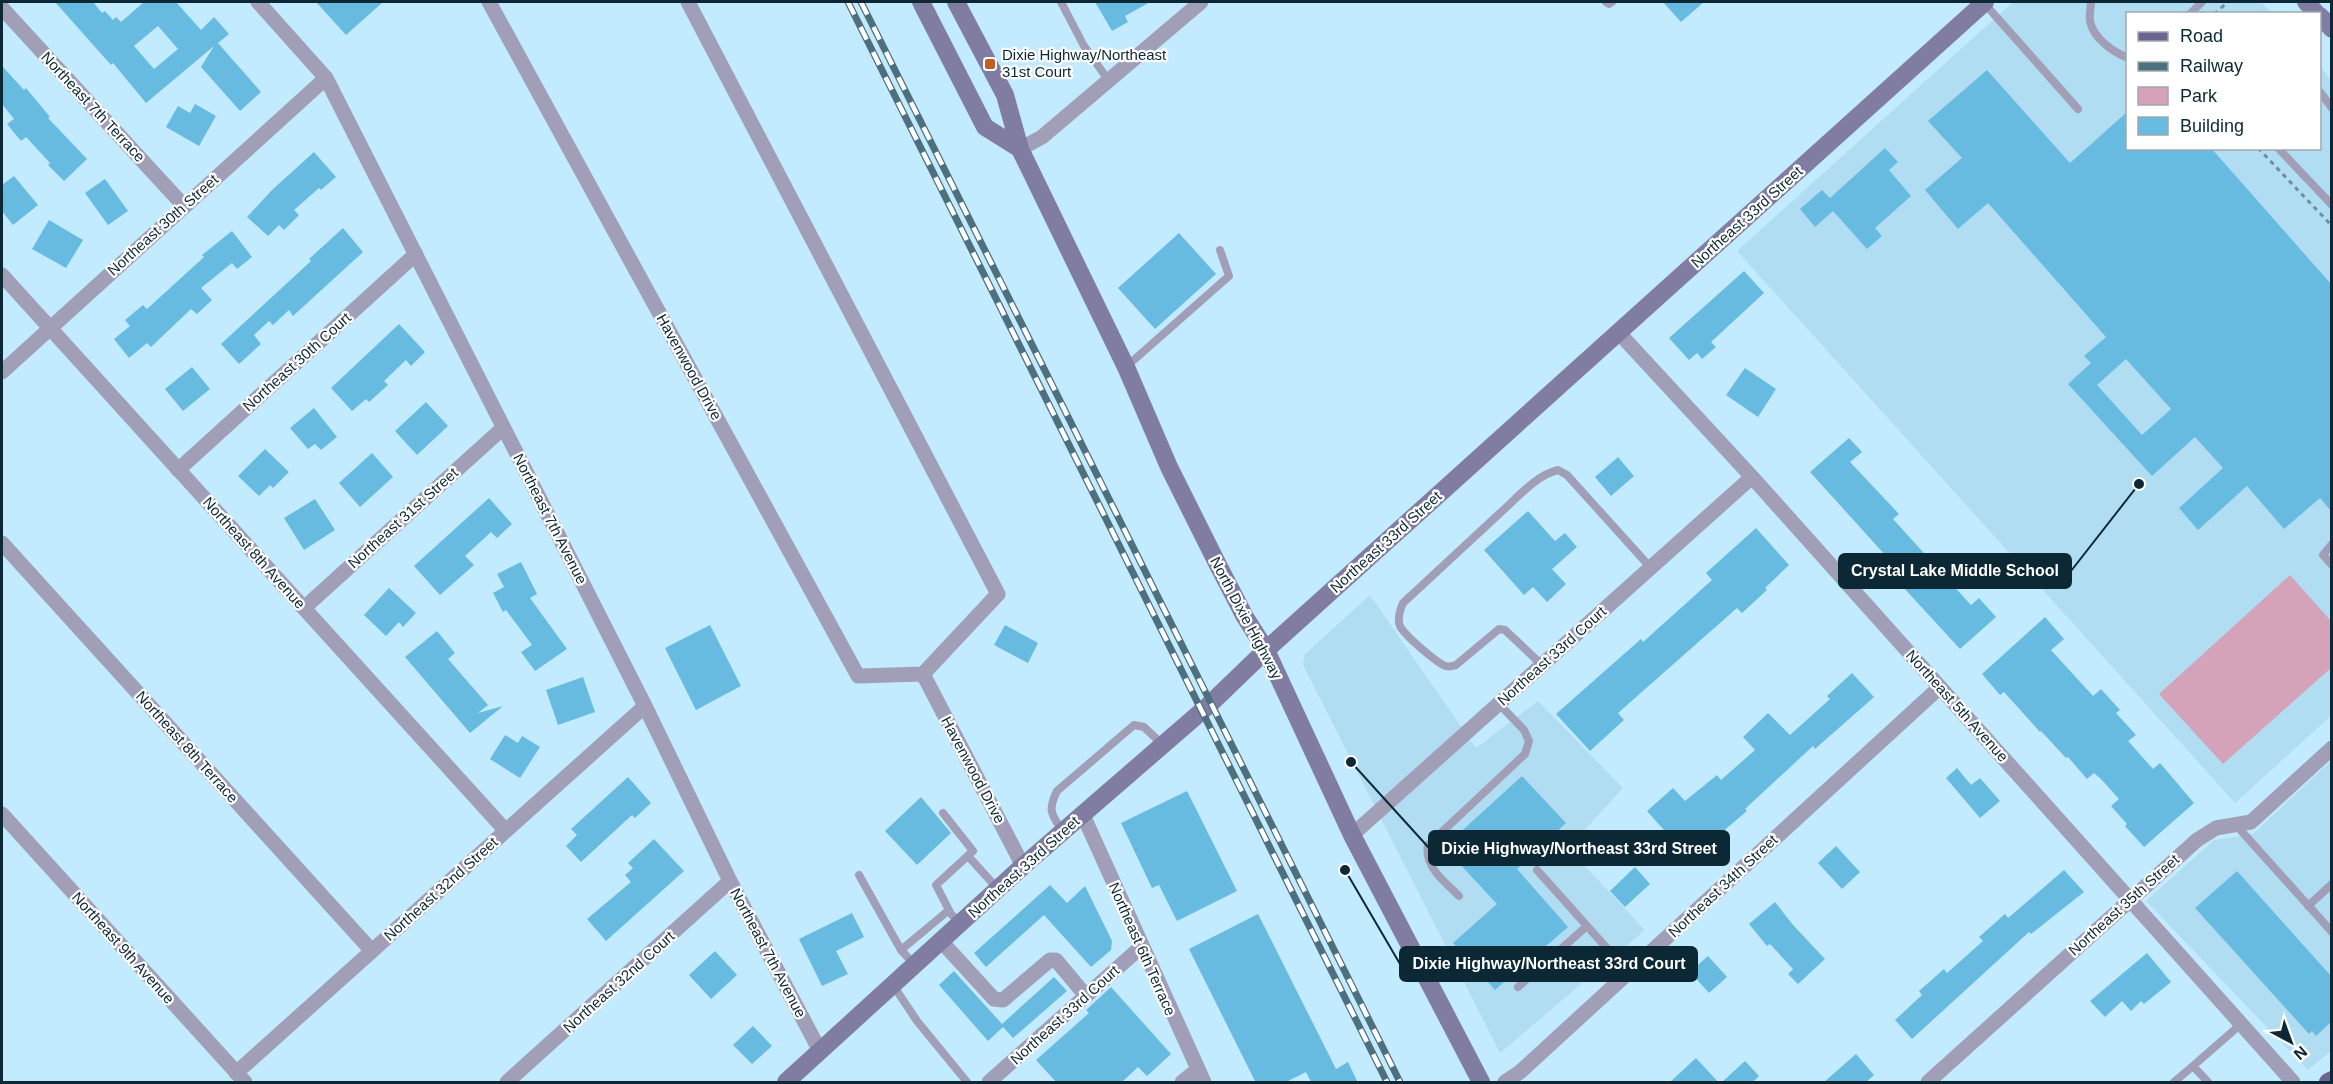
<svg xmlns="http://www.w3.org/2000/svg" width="2333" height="1084" viewBox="0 0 2333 1084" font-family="Arial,sans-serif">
  <rect width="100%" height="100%" fill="#c3ebff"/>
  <!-- built -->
  <path fill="#b1ddf3" d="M2013,2H2261L2272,13L2128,14V148H2320V66L2331,80V716L2235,803L1737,251Z
    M1370,595L1476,748L1538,701L1623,788L1568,848L1645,930L1500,1053L1303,665L1304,655Z
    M2331,761V1051L2308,1070L2146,901L2214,840L2253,834Z"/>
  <!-- green -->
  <path fill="#d4a2b9" d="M2290,575L2331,621V668L2223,764L2159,694Z"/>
  <!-- building -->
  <path fill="#68bbe0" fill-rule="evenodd" d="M55,2H93L102,13L105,11L113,20L116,17L121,22L144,2H176L201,30L214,17L229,34L218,43L261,92L240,111L201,67L214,46L146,103L113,63L111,65ZM158,26L178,49L154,69L134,46Z
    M316,2H383L346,35Z
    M1095,2H1150L1125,16L1128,22L1112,31Z
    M1663,2H1704L1681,22Z
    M2,66L24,90L26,88L50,117L48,118L87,159L64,181L48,165L50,163L26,137L21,141L7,124L14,119L2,104Z
    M1987,70L2070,163L2127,112V148H2211L2331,284V511L2320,498L2284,529L2247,486L2198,530L2179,508L2223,468L2195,437L2152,476L2068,384L2091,363L2084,356L2106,337L1988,203L1958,229L1925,190L1962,158L1928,121ZM2126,359L2171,409L2142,435L2097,385Z
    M195,104L216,116L199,146L166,127L178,106L190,113Z
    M1885,148L1898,162L1889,170L1911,196L1875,228L1882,236L1867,249L1833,211L1815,227L1800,209L1822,190L1830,198Z
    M314,152L336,177L321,190L319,188L294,210L299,215L284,230L279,225L268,236L247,217L272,190Z
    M14,176L38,205L13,225L2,211V185Z
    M105,179L128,211L108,225L85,193Z
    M49,220L83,240L66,268L32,249Z
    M343,228L363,252L293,316L289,310L273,325L269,321L254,335L261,344L239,364L221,344L311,261L309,259Z
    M232,231L252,257L237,269L232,263L201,288L212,300L197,314L191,309L151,347L147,343L129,358L114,339L130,326L125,320L143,305L147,309L204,257L202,255Z
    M1179,233L1216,274L1155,329L1118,288Z
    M1744,271L1764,293L1711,342L1716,347L1702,359L1697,353L1689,360L1669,338Z
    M399,324L425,352L411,366L406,360L384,381L388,385L369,402L366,399L352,411L331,388Z
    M192,367L210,389L183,411L165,389Z
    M1745,368L1776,389L1758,417L1726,395Z
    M426,402L448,426L417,455L395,431Z
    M314,408L337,437L321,450L315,444L308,449L290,428Z
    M1849,438L1862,452L1850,462L1899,514L1893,519L1971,605L1979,598L1996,617L1960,649L1880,562L1886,556L1810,472Z
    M265,449L289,472L273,488L270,485L259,496L238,476Z
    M372,453L393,477L360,507L339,483Z
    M1618,457L1634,476L1611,496L1595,477Z
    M489,498L512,524L497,538L491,532L465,556L474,565L440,595L414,566Z
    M315,499L335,530L304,550L284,518Z
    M1528,511L1555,541L1565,533L1577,547L1552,569L1566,584L1547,602L1533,587L1524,595L1484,550Z
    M1756,528L1789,565L1765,588L1767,590L1742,613L1737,608L1618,713L1624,720L1590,751L1556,714L1641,639L1643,642L1712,580L1706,573Z
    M521,562L537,594L530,598L567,649L535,671L521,652L532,645L506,610L503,612L493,593L504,587L497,574Z
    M389,588L416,613L403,627L399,622L386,636L364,615Z
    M2045,617L2064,639L2051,650L2093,696L2101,689L2120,710L2116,713L2136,735L2128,741L2153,769L2160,763L2194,803L2144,847L2125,826L2127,824L2111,806L2119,799L2101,779L2094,773L2087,779L2068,757L2066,758L2041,731L2040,732L2004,692L2000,695L1982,674Z
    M710,625L741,686L696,710L665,648Z
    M1005,625L1038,643L1028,663L994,645Z
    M437,631L455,653L448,659L488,705L478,713L503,706L470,733L405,657Z
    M1852,673L1874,697L1815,749L1813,746L1745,809L1747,811L1721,833L1719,830L1688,857L1647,811L1673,788L1685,801L1717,775L1721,780L1755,750L1743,737L1768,713L1790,735L1830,699L1827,696Z
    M583,677L595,712L558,725L546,690Z
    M505,735L518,743L522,736L540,747L520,778L490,759Z
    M1957,768L1971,785L1980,778L2000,801L1980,818L1946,778Z
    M1522,776L1566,823L1517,869L1568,927L1495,990L1453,943L1497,904L1444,847Z
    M628,777L651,803L635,818L632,815L581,862L566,846L577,835L571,829Z
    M1187,791L1237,891L1177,921L1159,885L1152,888L1121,823Z
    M921,797L951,833L917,865L885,831Z
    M654,839L684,871L606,941L587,919L631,882L625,875L633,868L628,863Z
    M1836,846L1860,872L1842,889L1818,863Z
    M1635,867L1650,884L1625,907L1610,891Z
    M2064,870L2084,892L2031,934L2029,932L1912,1039L1895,1020L1922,995L1919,991L1944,969L1947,973L1983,941L1979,937L2005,914L2008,918Z
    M2237,871L2331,976V1022L2316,1036L2312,1031L2309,1034L2195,908Z
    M1050,885L1067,903L1085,886L1112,941L1111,950L1091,967L1044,915L986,967L974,953Z
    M1775,902L1793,925L1825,959L1798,984L1788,974L1793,969L1770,944L1767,946L1749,924Z
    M852,913L864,937L836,951L848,974L822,986L799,939Z
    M1258,914L1336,1069L1348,1062L1358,1083H1309L1311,1082L1306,1072L1284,1083H1256L1189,949Z
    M715,951L737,975L711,999L689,975Z
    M2147,953L2171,982L2144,1004L2141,1001L2131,1011L2122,1001L2105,1017L2090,1001Z
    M1708,956L1727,977L1709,993L1690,972Z
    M954,971L1002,1024L1054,977L1067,991L1013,1038L1003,1027L988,1041L939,985Z
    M1111,987L1171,1054L1147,1076L1138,1067L1121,1083H1057L1036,1060L1089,1013L1086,1010Z
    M753,1026L772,1046L752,1064L733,1045Z
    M1856,1054L1874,1075L1865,1083H1823Z
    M1696,1058L1719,1083H1669Z
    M1745,1061L1759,1076L1752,1083H1721Z"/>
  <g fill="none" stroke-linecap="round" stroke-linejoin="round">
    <!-- path -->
    <path stroke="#6c8f9f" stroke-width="3" stroke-dasharray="4.5 4.5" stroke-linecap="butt" d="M2214,14L2228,2
      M2258,148L2332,226"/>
    <!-- lane -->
    <path stroke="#a19fb8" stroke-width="8" d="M1061,2L1084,46L1109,81
      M1606,2L1609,4L1612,2
      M2091,2C2091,7 2089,16 2090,21C2093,38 2113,52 2128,58
      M1984,3L2078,109
      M2190,14L2202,2
      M2320,92L2332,108
      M2278,148L2332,205
      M1127,366L1229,276L1220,250
      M2332,544L2323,555L2332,565
      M1542,665L1505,630L1499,629L1456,665C1451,667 1447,667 1443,665C1433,659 1405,636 1400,626C1397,619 1400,610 1403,603C1435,573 1467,544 1499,514C1516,499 1536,475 1558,470L1567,475L1651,568
      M943,813L973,851L936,885L951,914L960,923
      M2236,825L2332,932
      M1063,832C1052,815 1047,811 1057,791L1134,725L1144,727L1162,744
      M968,856L997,888
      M1537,870L1629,973
      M859,875L901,950
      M1459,896C1445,882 1424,867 1428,845L1525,754L1529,741L1524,730L1499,704
      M2308,906L2332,884
      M914,964L901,950L949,910
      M893,985L917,1021L967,1082
      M1518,987L1587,926
      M2174,1082L2193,1066
      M2208,1082L2193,1066L2241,1024"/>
    <!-- street -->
    <path stroke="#a19fb8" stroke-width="15" d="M258,2L326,78L645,706L730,881L820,1051
      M489,2L858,676L923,674L998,594L688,2
      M2,8L184,206
      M1020,149L1042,137L1201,2
      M2,275L506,831
      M1619,333L1752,477L2293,1082
      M2,372L326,78
      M178,470L416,254
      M2,543L372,951
      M304,608L503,428
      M923,674L1023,866
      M2,814L245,1082
      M1083,815L1204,1082
      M1352,835L1752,477
      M941,941L994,999L1003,1000L1050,960H1056L1086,996
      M236,1073L645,706
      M507,1082L730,881
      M989,1082L1141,947
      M1182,1082L1197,1070
      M1505,1082L1520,1072L1940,687
      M1928,1082L2197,840L2216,828L2251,822L2332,748"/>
    <!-- secondary -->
    <path stroke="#817da2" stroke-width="18" d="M921,2L985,127L1020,149
      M956,2L1005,95L1020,149L1126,367L1169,467L1218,565L1245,617L1266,650L1352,835L1481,1082
      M2306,2L2317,14
      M2320,16L2332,29
      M786,1082L1023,866L1210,704L1266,650L1985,2"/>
    <!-- primary -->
    <path stroke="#6a6592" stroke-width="18" d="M2328,1082L2332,1080"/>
    <!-- rail casing -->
    <g stroke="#4e6f7e" stroke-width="7">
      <path id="rail" d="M848,2L1387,1082
        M861,2L1400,1082"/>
    </g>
    <!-- rail -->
    <use href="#rail" stroke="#fff" stroke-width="4.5" stroke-dasharray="14" stroke-linecap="butt"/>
  </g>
  <!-- markers -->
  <rect fill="#c05f1f" stroke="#fff" stroke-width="2" x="984" y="58" width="12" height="12" rx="3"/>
  <g text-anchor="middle" stroke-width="4.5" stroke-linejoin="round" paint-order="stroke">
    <!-- poi labels -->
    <g font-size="15" fill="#0b2834" stroke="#fff" text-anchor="start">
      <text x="1002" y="60">Dixie Highway/Northeast<tspan x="1002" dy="17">31st Court</tspan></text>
    </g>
    <!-- street labels -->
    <g font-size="15" fill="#0b2834" stroke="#fff">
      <text transform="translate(93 107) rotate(47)" y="5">Northeast 7th Terrace</text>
      <text transform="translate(1747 217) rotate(-42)" y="5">Northeast 33rd Street</text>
      <text transform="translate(163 225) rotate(-42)" y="5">Northeast 30th Street</text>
      <text transform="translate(297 362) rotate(-42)" y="5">Northeast 30th Court</text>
      <text transform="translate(689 367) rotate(61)" y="5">Havenwood Drive</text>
      <text transform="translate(403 518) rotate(-42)" y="5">Northeast 31st Street</text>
      <text transform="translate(550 519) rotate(63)" y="5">Northeast 7th Avenue</text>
      <text transform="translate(1386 542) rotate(-42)" y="5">Northeast 33rd Street</text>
      <text transform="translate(254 553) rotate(48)" y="5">Northeast 8th Avenue</text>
      <text transform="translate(1246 618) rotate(62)" y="5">North Dixie Highway</text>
      <text transform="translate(1552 656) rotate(-42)" y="5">Northeast 33rd Court</text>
      <text transform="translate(1957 706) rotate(48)" y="5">Northeast 5th Avenue</text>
      <text transform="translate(187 747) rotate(48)" y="5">Northeast 8th Terrace</text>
      <text transform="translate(973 770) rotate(62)" y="5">Havenwood Drive</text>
      <text transform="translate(1024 867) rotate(-42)" y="5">Northeast 33rd Street</text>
      <text transform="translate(1723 886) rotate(-43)" y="5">Northeast 34th Street</text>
      <text transform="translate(441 889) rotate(-42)" y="5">Northeast 32nd Street</text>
      <text transform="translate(2124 905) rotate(-42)" y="5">Northeast 35th Street</text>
      <text transform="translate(123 948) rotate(48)" y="5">Northeast 9th Avenue</text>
      <text transform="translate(1142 949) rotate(66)" y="5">Northeast 6th Terrace</text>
      <text transform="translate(768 953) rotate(62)" y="5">Northeast 7th Avenue</text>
      <text transform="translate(619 982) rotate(-42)" y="5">Northeast 32nd Court</text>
      <text transform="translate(1065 1015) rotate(-42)" y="5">Northeast 33rd Court</text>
    </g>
  </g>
  <!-- callouts -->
  <path fill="none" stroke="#0b2834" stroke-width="2" d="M2139 484L2071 571M1351 762L1429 848M1345 870L1400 964"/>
  <g fill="#0b2834" stroke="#fff" stroke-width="2">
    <circle cx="2139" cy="484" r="6"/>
    <circle cx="1351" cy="762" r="6"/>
    <circle cx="1345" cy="870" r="6"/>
  </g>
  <g fill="#0b2834" stroke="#0b2834" stroke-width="2">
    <rect x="1839" y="554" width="232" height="34" rx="6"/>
    <rect x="1429" y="831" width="300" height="34" rx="6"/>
    <rect x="1400" y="947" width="297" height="34" rx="6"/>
  </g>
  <g font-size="16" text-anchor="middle" font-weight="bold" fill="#fff">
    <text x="1955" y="576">Crystal Lake Middle School</text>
    <text x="1579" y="854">Dixie Highway/Northeast 33rd Street</text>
    <text x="1549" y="969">Dixie Highway/Northeast 33rd Court</text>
  </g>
  <!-- border -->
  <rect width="2333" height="1084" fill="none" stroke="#0b2834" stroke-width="6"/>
  <!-- legend -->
  <rect x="2126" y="12" width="195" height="138" fill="#ffffff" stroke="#9da9ae" stroke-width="1.5"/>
  <rect x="2138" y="32" width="30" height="9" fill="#6a6592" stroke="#9da9ae" stroke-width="1.5"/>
  <text x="2180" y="42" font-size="18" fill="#0b2834">Road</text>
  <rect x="2138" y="62" width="30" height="9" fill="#4e6f7e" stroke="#9da9ae" stroke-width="1.5"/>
  <text x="2180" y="72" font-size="18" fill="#0b2834">Railway</text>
  <rect x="2138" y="87" width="30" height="18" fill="#d4a2b9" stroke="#9da9ae" stroke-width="1.5"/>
  <text x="2180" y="102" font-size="18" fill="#0b2834">Park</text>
  <rect x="2138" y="117" width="30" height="18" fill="#68bbe0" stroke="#9da9ae" stroke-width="1.5"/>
  <text x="2180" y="132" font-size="18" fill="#0b2834">Building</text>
  <!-- north arrow -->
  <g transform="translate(2291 1042) rotate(139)" stroke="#ffffff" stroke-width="4.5" paint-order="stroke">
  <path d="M0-4.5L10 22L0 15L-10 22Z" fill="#0b2834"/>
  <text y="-9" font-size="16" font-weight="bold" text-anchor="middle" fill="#0b2834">N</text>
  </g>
</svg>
